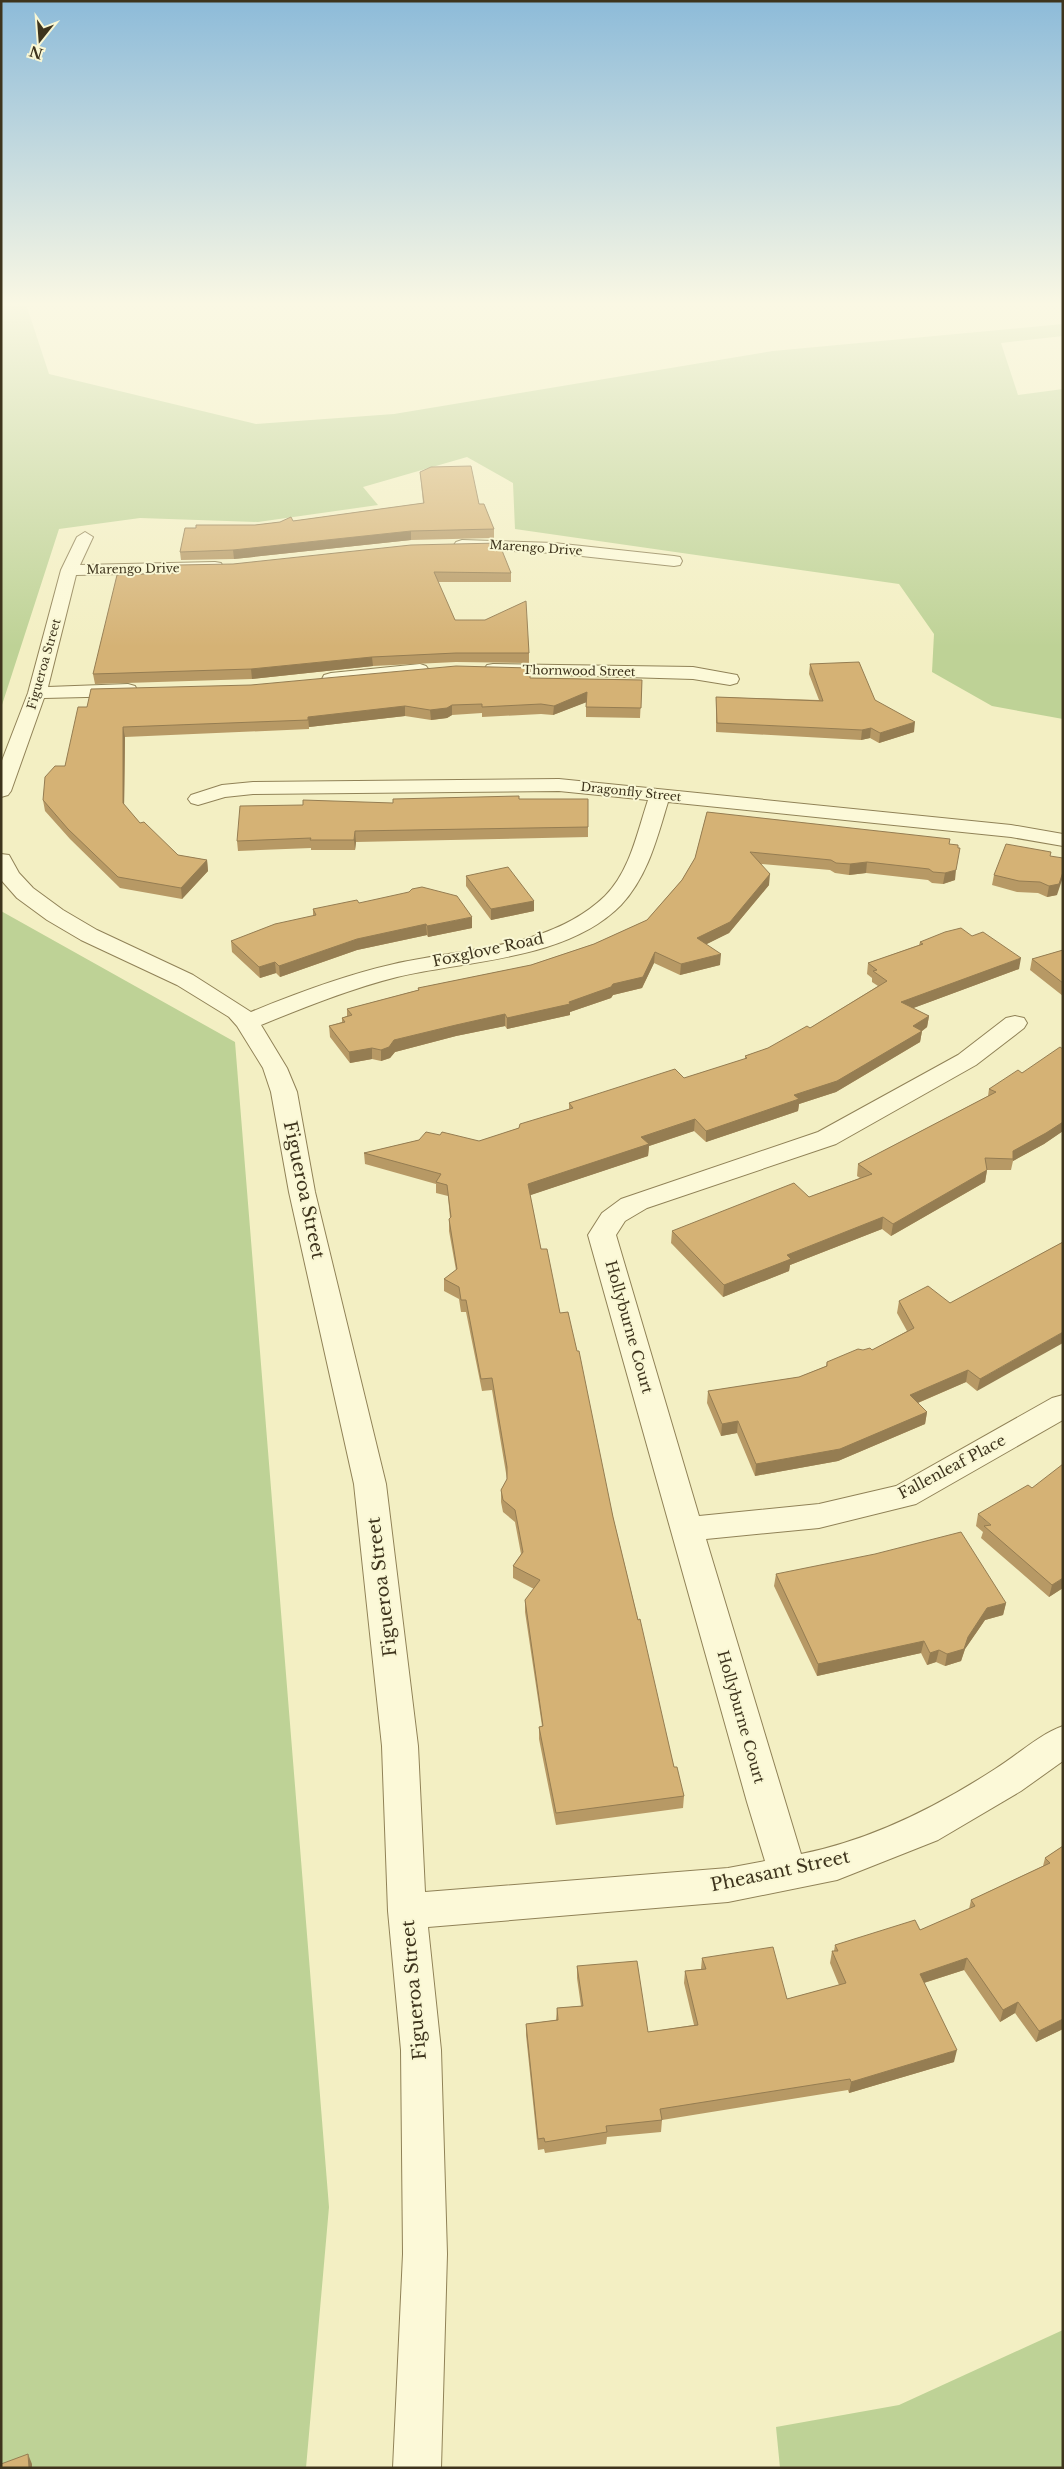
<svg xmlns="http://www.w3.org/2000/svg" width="1064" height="2469" viewBox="0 0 1064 2469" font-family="'Libre Baskerville',serif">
  <rect width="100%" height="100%" fill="#f3efc3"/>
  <!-- green -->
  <path fill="#bed296" d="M1,301H25L49,374L256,424L394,414L773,351L1063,324V336L1001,343L1018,395L1063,389V719L992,706L932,672L934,634L899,584L515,529L513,483L467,457L363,487L378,505L258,522L140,518L59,529L1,708Z
    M1,911L235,1042L329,2207L306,2468H1Z
    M1063,2330V2468H780L776,2427L899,2405Z"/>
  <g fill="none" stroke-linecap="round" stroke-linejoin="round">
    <!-- minor casing -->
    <g stroke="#908257" stroke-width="2">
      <path id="minor" d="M85,532L93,537L80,565L215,562L221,563L223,567L221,571L215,572L76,575L48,687L128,684L135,686L137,690L135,694L128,696L44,698L11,791L8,795L1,797V763L28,693L61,570L77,537Z
        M462,540L554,543L674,556L680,557L682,561L680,565L674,566L554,553L456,548L454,545L456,542Z
        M420,664L426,666L429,670L426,674L331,685L324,683L322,679L324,675L331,673Z
        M493,664L693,667L737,675L739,679L737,683L730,685L693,679L487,673L484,669L487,665Z
        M559,779L1011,825L1063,834V846L1011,837L668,802C657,838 648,876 621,905C567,960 468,960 397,977C350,989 305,1007 261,1025L287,1068L297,1092L315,1192L386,1484L418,1746L425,1892L728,1868L765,1861L747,1802L588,1235L602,1213L621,1199L818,1132L958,1055L1006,1018L1015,1016L1024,1018L1027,1023L1024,1028L976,1065L836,1144L647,1208L625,1221L616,1235L699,1516L819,1504L896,1486L1052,1398L1063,1395V1420L916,1504L819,1528L706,1539L801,1854C871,1840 935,1808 995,1769C1018,1755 1038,1735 1063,1726V1761L1021,1791L938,1840L837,1880L728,1902L428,1927L441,2050L447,2254L441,2468H393L403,2254L401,2050L388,1911L382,1746L354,1484L289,1192L271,1092L263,1068L237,1026L229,1017L177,985L81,940L47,920L17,898L2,881L1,854L9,855L19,873L33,888L63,910L97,930L193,975L251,1012C297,993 345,975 394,964C464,948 550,949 605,896C630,871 637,833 648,800L559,791L253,794L225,797L198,805L191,803L188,799L191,795L222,785L253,782Z"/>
    </g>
    <!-- minor -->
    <use href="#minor" fill="#fcf9d8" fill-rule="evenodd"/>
  </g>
  <!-- wall -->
  <path fill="#b79965" d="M420,472L479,504L494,529V538L411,540L234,559L181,560L180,552L255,525L280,522L293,521L423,503Z
    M233,564L511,573V582H438L455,620L529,653V663L456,662L373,666L252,679L95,684L93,674L176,573Z
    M810,664L875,700L914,732L879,743L870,738L861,740L716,732V697L819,700L809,674Z
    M530,678L642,680L640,718L586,717V702L553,715L541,714L482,717V713L452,715L447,718L431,720L405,716L309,727V729L125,737L124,805L140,823L178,855L207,860L208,871L182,899L120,888L70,839L45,811L43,800L65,766L87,707Z
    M519,799H588V837L356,842L355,850H311V848L238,851L237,841L393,803Z
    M707,812L949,844L955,880L943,884L932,883L928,880L866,873L849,875L835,873L830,870L761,864L769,885L729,933L706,944L720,965L680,975L654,963L642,988L613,995L611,998L570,1012V1015L507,1029L505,1026L456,1036L395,1052L390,1058L381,1061L372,1059L350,1063L330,1037L329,1026L342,1022V1018L347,1016V1009L418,990V988L531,965L594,944L647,920L682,880L695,858Z
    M1050,856L1057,895L1047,897L1038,893L1017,892L992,885L994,875Z
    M466,876L534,901V911L491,920L466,886Z
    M359,903L472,928L428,937L427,935L357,950L280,977L276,973L260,978L232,952L231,941L313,916V909Z
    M920,942L1019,969L913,1008L929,1016L927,1027L922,1031L920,1042L836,1092L799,1104L798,1111L706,1142L694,1131L649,1146L648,1156L530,1195L541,1249L560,1313L613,1517L674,1767L684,1796L683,1808L556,1825L539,1739V1727L542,1726L525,1612V1600L534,1589L513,1578V1566L521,1554L515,1522L503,1512L501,1502V1490L507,1479L492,1390L482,1391L466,1312H461L459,1299L444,1291V1279L456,1270L449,1231V1219L450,1218L448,1196L436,1193V1184L365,1164L364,1153L440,1135L479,1141L519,1128L569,1109V1103L684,1078L745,1059V1056L768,1048L810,1028L878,986L872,982V978L867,974L868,963L919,945Z
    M1063,950V996L1030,970L1032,959Z
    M1063,1049V1131L1044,1144L1013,1161L1011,1170H987L985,1182L891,1236L882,1229L790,1265L789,1271L723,1297L671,1243L672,1231L809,1197L860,1178L857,1176L858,1164L988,1096L989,1089L1022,1073Z
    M1063,1242L977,1391L966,1382L918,1403L927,1412L925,1424L838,1461L755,1476L737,1433L721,1436L707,1403L708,1391L799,1377L826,1366L827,1362L863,1350H872L907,1331L897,1313L899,1301L950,1303Z
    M978,1514L1063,1588L1049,1597L981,1538L983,1532L976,1526Z
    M776,1574L1006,1603L1003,1615L985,1620L965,1649L961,1661L945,1666L936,1662L927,1665L921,1653L817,1676L774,1586Z
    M1063,1846V2029L1036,2042L1015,2013L1000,2022L964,1970L924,1983L954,2062L849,2093L848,2090L662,2120L661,2132L607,2137L606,2144L545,2153L544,2149L538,2150L526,2035V2024L556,2020L557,2008L581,2006L577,1978V1966L648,2032L694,2025L684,1983L685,1971L701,1969L702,1958L787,1999L839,1985L830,1963L832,1951H834L835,1945L920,1930L969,1909L971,1900L1043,1866L1045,1858Z"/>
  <!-- shaded-wall -->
  <path fill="#957d52" d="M411,531V540L234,559L233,550Z
    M372,657L373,666L252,679L251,669Z
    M587,692V702L553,715L554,706Z
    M452,705V715L447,718L431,720L430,710Z
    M405,706V716L309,727L308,717Z
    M915,722L914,732L879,743L880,733Z
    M123,727L125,737L124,813L123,803Z
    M871,728L870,738L861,740L862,730Z
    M355,831L356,842L355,850L354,840Z
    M207,860L208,871L182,899L181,888Z
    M867,862L866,873L849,875L850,864Z
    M956,870L955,880L943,884L945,873Z
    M1063,872V877L1057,895L1047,897L1049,886Z
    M770,874L769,885L729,933L697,949V938Z
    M534,901V911L491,920V909Z
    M472,917V928L428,937L427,926Z
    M426,924L427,935L357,950L280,977L279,966L357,939Z
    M655,952L654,963L642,988L613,995L611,998L570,1012V1015L507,1029V1018L569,1002L613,984Z
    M721,954L720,965L680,975L681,964Z
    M1021,958L1019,969L900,1013L901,1002Z
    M275,962L276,973L260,978L259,967Z
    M505,1014V1026L456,1036L395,1052L390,1058L381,1061V1050L394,1040L456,1025Z
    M929,1016L927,1027L922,1031L920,1042L836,1092L799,1104L798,1111L706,1142V1131L794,1095Z
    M372,1048V1059L350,1063L349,1052Z
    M695,1119L694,1131L649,1146L648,1156L528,1196V1184L641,1137Z
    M1063,1122V1131L1044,1144L1013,1161V1151Z
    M987,1170L985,1182L891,1236L893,1224Z
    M883,1217L882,1229L790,1265L789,1271L723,1297L724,1285L787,1255Z
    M1063,1332V1343L977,1391L980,1379Z
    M968,1370L966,1382L908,1407L910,1395Z
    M927,1412L925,1424L838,1461L755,1476L756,1464Z
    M738,1421L737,1433L721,1436L722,1424Z
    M1063,1578V1588L1049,1597L1052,1585Z
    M1006,1603L1003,1615L985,1620L965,1649L961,1661L945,1666L947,1654L968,1637L987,1608Z
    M924,1641L921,1653L817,1676L818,1664Z
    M939,1650L936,1662L927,1665L930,1653Z
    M967,1958L964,1970L917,1985L920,1974Z
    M1018,2002L1015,2013L1000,2022L1003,2010Z
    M1063,2019V2029L1036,2042L1039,2031Z
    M957,2050L954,2062L849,2093L851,2082Z
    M28,2454L32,2464V2468H29Z"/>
  <!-- building -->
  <path fill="#d5b275" stroke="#957d52" d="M471,466L479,504H484L494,529L411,531L233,550L180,552L185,528H196V525H255L280,522L291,517L293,521L424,503L420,472L431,467Z
    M499,543L511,573L434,572L455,620H485L526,601L529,653H456L372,657L251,669L93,674L117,575L176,573L178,565L233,564L411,545Z
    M859,662L875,700L915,722L880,733L871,728L862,730L717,723L716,697L823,701L810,664Z
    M456,666L530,668V678L642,680L641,708L586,707L587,692L554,706L541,704L482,707V704L452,705L447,708L430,710L405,706L308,717V720L123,727V803L140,823L144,822L178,855L207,860L181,888L118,877L68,829L43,800L45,777L55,766H65L78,707H87L91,689L251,685Z
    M519,796V799H588V827L355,831L354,840H310L311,838L237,841L240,806L303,805V800L393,803V799Z
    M707,812L950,839L949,844L958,845V848H960L956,870L945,873L933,872L929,869L867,862L850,864L836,863L831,860L750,852L770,874L730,922L697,938L721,954L681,964L655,952L643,977L613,984L611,987L569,1002L570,1004L507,1018L505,1014L456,1025L394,1040L389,1047L381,1050L372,1048L349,1052L329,1026L345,1022L342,1018L352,1015L347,1009L419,990L418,988L531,965L594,944L647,920L682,880L695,858Z
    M1006,844L1051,852L1050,856L1063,858V872L1059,884L1049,886L1040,882L1019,881L994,875Z
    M508,867L534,901L491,909L466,876Z
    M422,887L457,896L472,917L427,926L426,924L357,939L279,966L275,962L259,967L231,941L275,924L316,915L313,909L357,900L359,903L409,892L412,889Z
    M961,928L972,936L983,932L1021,958L901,1002L929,1016L913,1026L922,1031L837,1081L794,1095L799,1099L706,1131L695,1119L641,1137L649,1144L528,1184L541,1249H547L560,1313L568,1312L577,1351H579L613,1517L638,1620L640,1619L674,1767H677L684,1796L556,1813L539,1727L543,1726L525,1600L540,1580L513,1566L523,1552L515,1510L503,1500L501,1490L507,1479V1467L492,1378L481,1379L466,1300H461L459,1287L444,1279L457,1269L449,1219L451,1217L447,1185L436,1182L441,1174L364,1153L419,1140L426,1132L440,1135L442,1132L479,1141L519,1128L520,1124L573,1108L569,1103L675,1069L684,1078L747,1058L745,1056L768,1048L807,1026L810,1028L887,981L873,971L877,970L868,963L923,944L920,942L945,932Z
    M1063,950V983L1032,959Z
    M1060,1047L1063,1049V1122L1046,1133L1013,1151V1159L985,1158L987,1170L893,1224L883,1217L787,1255L791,1259L724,1285L672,1231L794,1183L809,1197L872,1174L858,1164L996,1092L989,1089L1018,1070L1022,1073Z
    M1063,1242V1332L980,1379L968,1370L910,1395L927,1412L840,1449L756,1464L738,1421L722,1424L708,1391L799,1377L827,1366V1362L858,1349L863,1350L870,1348L872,1350L914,1328L899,1301L928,1286L950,1303Z
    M1063,1464V1578L1052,1585L984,1526L991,1525L978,1514L1028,1485L1032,1488Z
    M961,1532L1006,1603L987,1608L968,1637L964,1649L947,1654L939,1650L930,1653L924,1641L818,1664L776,1574L875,1554Z
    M1063,1846V2019L1039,2031L1018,2002L1003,2010L967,1958L920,1974L957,2050L851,2082L850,2079L660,2109L662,2120L606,2126L607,2132L545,2142L544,2138L538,2139L526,2024L558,2020L557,2008L583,2006L577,1966L637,1961L648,2032L698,2025L685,1971L706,1969L702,1958L773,1947L787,1999L846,1983L832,1951H838L835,1945L915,1920L920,1930L975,1906L971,1900L1050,1863L1045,1858Z
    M28,2454L29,2468H1V2464Z"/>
  <!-- sky -->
  <linearGradient id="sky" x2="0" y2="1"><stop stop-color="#8dbbd9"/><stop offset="0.47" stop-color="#faf8e4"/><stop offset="1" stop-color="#faf8e4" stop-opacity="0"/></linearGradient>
  <rect width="1064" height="647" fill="url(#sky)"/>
  <g text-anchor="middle" stroke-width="4" stroke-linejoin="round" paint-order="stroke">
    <!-- far-street labels -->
    <g font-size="12" fill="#3e341d" stroke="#f9f7d4">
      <text transform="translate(536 548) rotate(4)" y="4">Marengo Drive</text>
      <text transform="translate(133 569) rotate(-1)" y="4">Marengo Drive</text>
      <text transform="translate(44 664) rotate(-74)" y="4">Figueroa Street</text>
      <text transform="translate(579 671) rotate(1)" y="4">Thornwood Street</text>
      <text transform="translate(631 792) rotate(6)" y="4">Dragonfly Street</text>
    </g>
    <!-- street labels -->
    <g font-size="15" fill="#3e341d" stroke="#f9f7d4">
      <text transform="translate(488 950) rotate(-12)" y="5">Foxglove Road</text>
      <text transform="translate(629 1327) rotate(74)" y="5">Hollyburne Court</text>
      <text transform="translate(952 1467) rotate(-28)" y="5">Fallenleaf Place</text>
      <text transform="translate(741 1717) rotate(74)" y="5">Hollyburne Court</text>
    </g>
    <!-- near-street labels -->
    <g font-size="18" fill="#3e341d" stroke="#f9f7d4">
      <text transform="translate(304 1190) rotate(78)" y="6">Figueroa Street</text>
      <text transform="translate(382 1587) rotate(-97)" y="6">Figueroa Street</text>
      <text transform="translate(780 1871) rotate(-12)" y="6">Pheasant Street</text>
      <text transform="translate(414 1990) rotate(-95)" y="6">Figueroa Street</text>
    </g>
  </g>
  <!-- border -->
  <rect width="1064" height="2469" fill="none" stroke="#3e341d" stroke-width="5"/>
  <!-- north arrow -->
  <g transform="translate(40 40) rotate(197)" stroke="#f9f7d4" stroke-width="4" paint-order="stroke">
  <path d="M0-4L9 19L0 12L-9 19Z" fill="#3e341d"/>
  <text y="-8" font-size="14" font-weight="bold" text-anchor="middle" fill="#3e341d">N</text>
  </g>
</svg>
